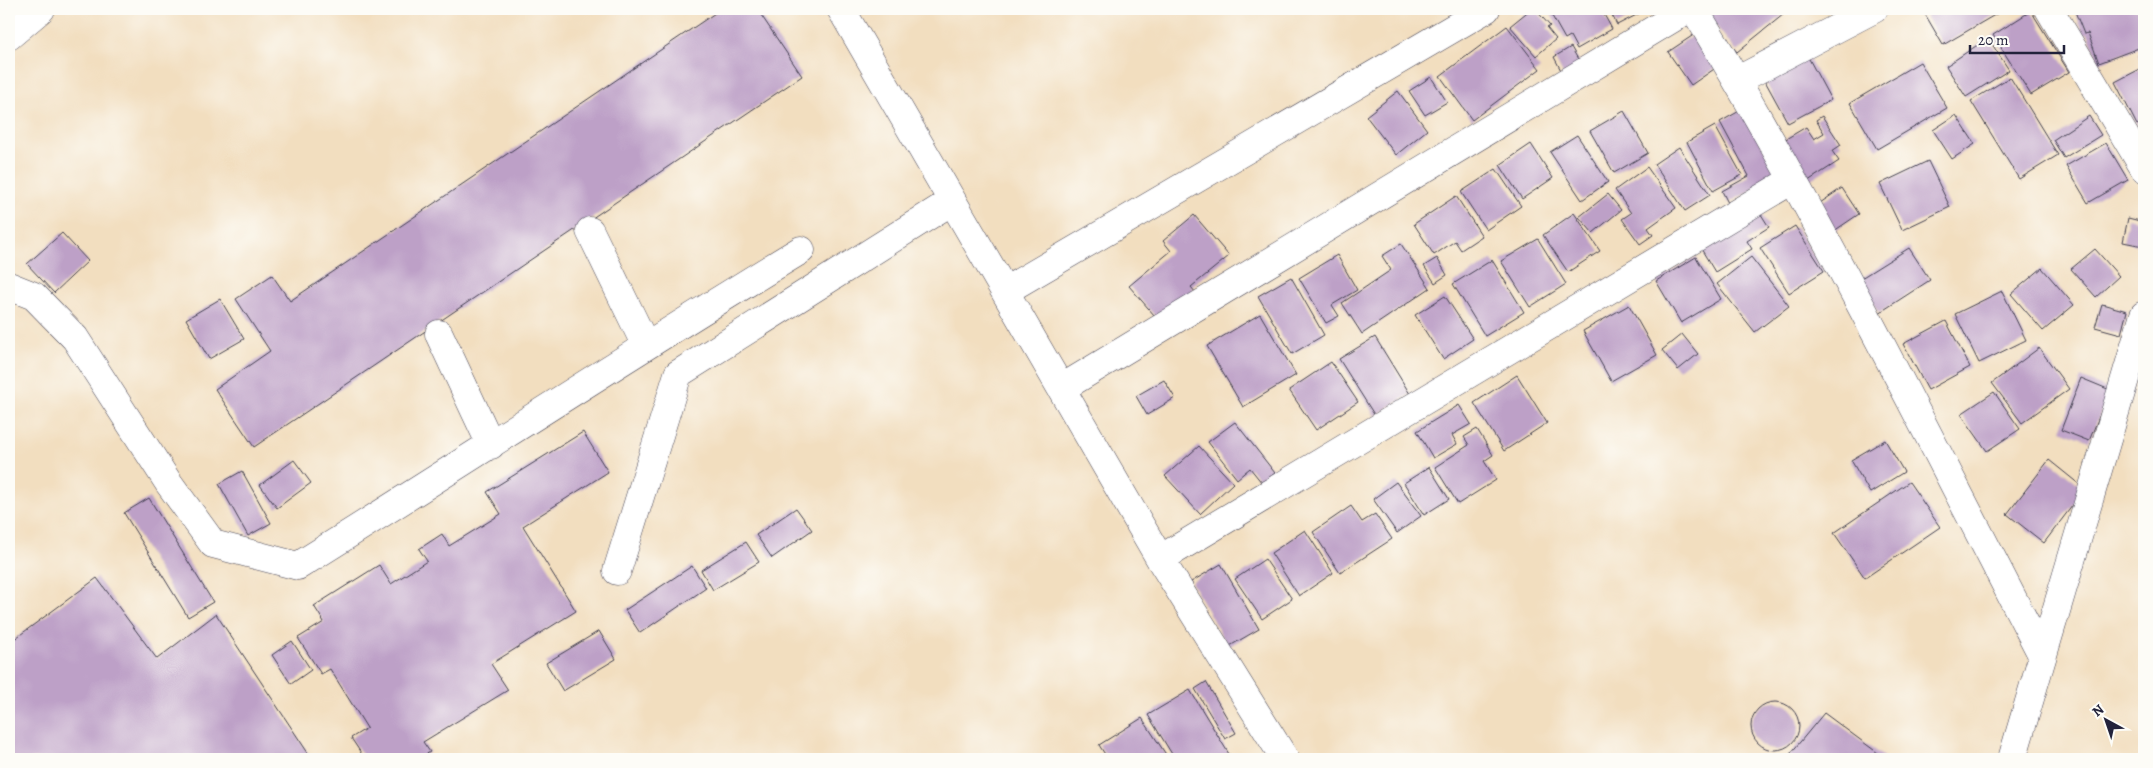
<svg xmlns="http://www.w3.org/2000/svg" width="2153" height="768" viewBox="0 0 2153 768" font-family="Alegreya,serif">
  <rect width="100%" height="100%" fill="#fdfcf7"/>
  <filter id="ink" filterUnits="userSpaceOnUse"><feTurbulence type="fractalNoise" baseFrequency=".02" numOctaves="2"/><feDisplacementMap in="SourceGraphic" scale="10" xChannelSelector="R" yChannelSelector="G"/><feConvolveMatrix kernelMatrix="1 2 1 2 8 2 1 2 1" color-interpolation-filters="sRGB"/></filter>
  <filter id="wash" filterUnits="userSpaceOnUse"><feTurbulence type="fractalNoise" baseFrequency=".0096" numOctaves="4" result="noise"/><feDisplacementMap in="SourceGraphic" scale="20" xChannelSelector="R" yChannelSelector="G"/><feGaussianBlur stdDeviation="1.12" result="paint"/><feColorMatrix in="noise" values="0 0 0 0 0 0 0 0 0 0 0 0 0 0 0 0 0 1.4 0 .05"/><feComposite in="paint" operator="in"/></filter>
  <g filter="url(#wash)">
    <rect width="100%" height="100%" fill="#f2debf"/>
    <g id="blocks">
      <!-- building -->
      <path fill="#bda0c7" d="M721,9H757L802,76L254,447L215,389L270,351L236,299L272,275L290,301Z
        M1531,9H1535L1550,26L1547,28L1556,39L1536,56L1510,26Z
        M1548,9H1601L1612,29L1577,49L1570,36L1565,39Z
        M1609,9H1648L1617,25Z
        M1715,9H1780L1784,14L1737,52L1707,15Z
        M1922,9H2005L1943,45Z
        M2074,9H2144V46L2099,63L2088,33L2084,34Z
        M2031,11L2069,72L2031,95L1993,35Z
        M1507,26L1540,69L1472,120L1440,76Z
        M1698,32L1720,65L1691,85L1668,52Z
        M1988,38L2009,70L1966,97L1946,66Z
        M1571,47L1583,68L1565,78L1554,57Z
        M2144,52V121L2137,125L2115,82L2144,67L2138,55Z
        M1808,57L1831,100L1788,123L1765,81Z
        M1920,62L1947,108L1877,149L1850,103Z
        M1431,77L1447,102L1425,115L1409,91Z
        M2010,77L2058,155L2019,179L1971,101Z
        M1398,91L1427,130L1396,155L1366,116Z
        M1743,109L1779,176L1728,203L1722,191L1749,176L1720,122Z
        M1624,111L1648,153L1614,173L1590,131Z
        M1956,115L1975,144L1952,159L1933,130Z
        M1822,116L1841,145L1832,151L1839,161L1805,183L1779,143L1806,127L1814,139L1824,133L1816,120Z
        M2089,116L2101,135L2064,158L2053,140Z
        M1715,126L1742,175L1713,191L1687,142Z
        M1577,135L1608,182L1582,200L1550,152Z
        M2106,143L2128,180L2088,203L2066,166Z
        M1531,144L1553,178L1522,199L1500,165Z
        M1679,147L1710,195L1685,211L1654,164Z
        M1928,161L1950,207L1902,230L1880,184Z
        M1647,167L1676,208L1648,228L1653,235L1640,244L1622,219L1631,213L1615,190Z
        M1496,169L1521,206L1486,230L1461,192Z
        M1842,188L1859,214L1834,231L1817,205Z
        M1608,194L1621,210L1593,233L1579,217Z
        M1456,196L1482,236L1461,250L1455,241L1434,255L1414,224Z
        M1759,211L1769,227L1747,241L1752,249L1715,272L1700,247Z
        M1574,213L1600,251L1568,272L1543,235Z
        M1194,215L1229,256L1191,287L1196,293L1161,323L1129,286L1171,251L1163,241Z
        M2128,218L2144,222L2143,246L2123,242Z
        M1795,226L1824,271L1789,293L1760,248Z
        M62,233L88,261L54,293L27,264Z
        M1538,239L1566,284L1530,307L1501,261Z
        M1401,244L1430,288L1362,334L1342,303L1391,270L1382,256Z
        M1909,248L1930,280L1879,313L1858,280Z
        M2095,249L2119,276L2096,297L2071,269Z
        M1337,255L1357,290L1332,305L1339,316L1326,323L1299,278Z
        M1696,257L1721,299L1681,323L1656,281Z
        M1751,257L1789,306L1755,332L1717,284Z
        M1437,258L1447,275L1435,283L1424,266Z
        M1492,260L1524,312L1485,336L1453,284Z
        M2042,268L2074,305L2043,331L2011,294Z
        M1291,277L1324,335L1292,354L1258,296Z
        M2002,291L2026,340L1979,363L1955,314Z
        M1445,296L1473,339L1443,359L1415,315Z
        M220,299L244,339L209,359L186,319Z
        M2102,304L2127,311L2121,334L2095,327Z
        M1629,305L1657,355L1611,381L1583,331Z
        M1260,314L1296,375L1243,407L1207,346Z
        M1946,321L1970,367L1928,390L1903,344Z
        M1682,334L1698,354L1678,370L1662,350Z
        M1375,337L1410,394L1375,416L1339,359Z
        M2039,348L2069,389L2022,423L1992,383Z
        M1331,362L1358,402L1316,430L1289,390Z
        M1517,375L1547,423L1504,451L1474,403Z
        M2081,378L2110,390L2089,441L2061,430Z
        M1164,380L1175,398L1147,415L1136,396Z
        M1994,392L2020,429L1987,451L1961,414Z
        M1459,405L1471,424L1452,435L1457,444L1433,458L1417,431Z
        M1235,422L1275,473L1262,483L1250,468L1237,479L1208,442Z
        M1477,429L1493,455L1484,461L1496,480L1458,504L1435,467L1469,445L1464,437Z
        M583,432L608,472L523,526L576,611L491,664L508,690L423,742L430,752L418,759H365L351,738L367,728L330,669L321,674L298,638L324,622L314,606L379,565L391,584L427,561L419,549L442,534L449,546L501,514L487,492Z
        M1885,440L1904,472L1870,493L1851,460Z
        M1199,446L1233,483L1200,514L1165,476Z
        M294,460L311,483L277,508L260,485Z
        M2049,460L2085,489L2044,543L2007,514Z
        M1429,467L1449,499L1424,515L1404,483Z
        M242,471L271,523L248,536L219,484Z
        M1396,482L1421,516L1397,533L1373,499Z
        M1909,482L1940,527L1865,578L1834,533Z
        M149,498L213,602L188,617L124,513Z
        M1351,506L1362,522L1375,514L1392,539L1340,573L1313,532Z
        M796,508L812,530L772,558L756,535Z
        M1305,530L1333,573L1299,596L1271,553Z
        M746,542L759,562L713,590L701,570Z
        M1265,559L1292,599L1262,619L1235,579Z
        M1221,564L1259,629L1228,647L1191,582Z
        M692,566L706,588L640,633L625,610Z
        M97,578L157,659L216,614L312,759H9V643Z
        M599,631L616,659L563,691L546,663Z
        M292,641L311,670L291,684L272,655Z
        M1206,682L1236,733L1225,739L1195,689Z
        M1190,690L1232,759H1175L1148,715Z
        M1751 726a24 24 0 1 1 48 0a24 24 0 1 1-48 0Z
        M1824,713L1886,759H1786Z
        M1142,718L1169,759H1108L1099,745Z"/>
    </g>
  </g>
  <g filter="url(#ink)">
    <use href="#blocks" fill-opacity="0" stroke="#413e4f" stroke-width="1"/>
    <g fill="none" stroke-linecap="round" stroke-linejoin="round">
      <!-- minor casing -->
      <g stroke="#413e4f" stroke-width="29">
        <path id="minor" d="M841,9L1160,559L1285,759
          M1694,9C1821,218 1929,438 2042,655
          M2049,9L2144,168
          M9,36L41,9
          M1738,80L1874,9
          M590,231L645,344
          M9,286L34,296L75,338L168,482L213,544L298,566C466,461 631,353 801,250
          M1005,291L1486,9
          M439,334L491,445
          M1062,388L1688,9
          M1160,559L1792,180
          M617,571L678,374L952,201
          M2012,759L2144,315"/>
      </g>
      <!-- minor -->
      <use href="#minor" stroke="#fff" stroke-width="28"/>
    </g>
  </g>
  <!-- margin -->
  <rect width="2153" height="768" fill="none" stroke="#fdfcf7" stroke-width="30"/>
  <!-- north arrow -->
  <g transform="translate(2106 720) rotate(320)" stroke="#fdfcf7" stroke-width="4" paint-order="stroke">
  <path d="M0-4L9 19L0 12L-9 19Z" fill="#22223b"/>
  <text y="-8" font-size="14" font-weight="bold" text-anchor="middle" fill="#22223b">N</text>
  </g>
  <!-- scale -->
  <path d="M1970 45v8h94v-8" fill="none" stroke="#22223b" stroke-width="2.5"/>
  <text x="1978" y="45" font-size="15" fill="#22223b" stroke="#fdfcf7" stroke-width="4" paint-order="stroke">20 m</text>
</svg>
